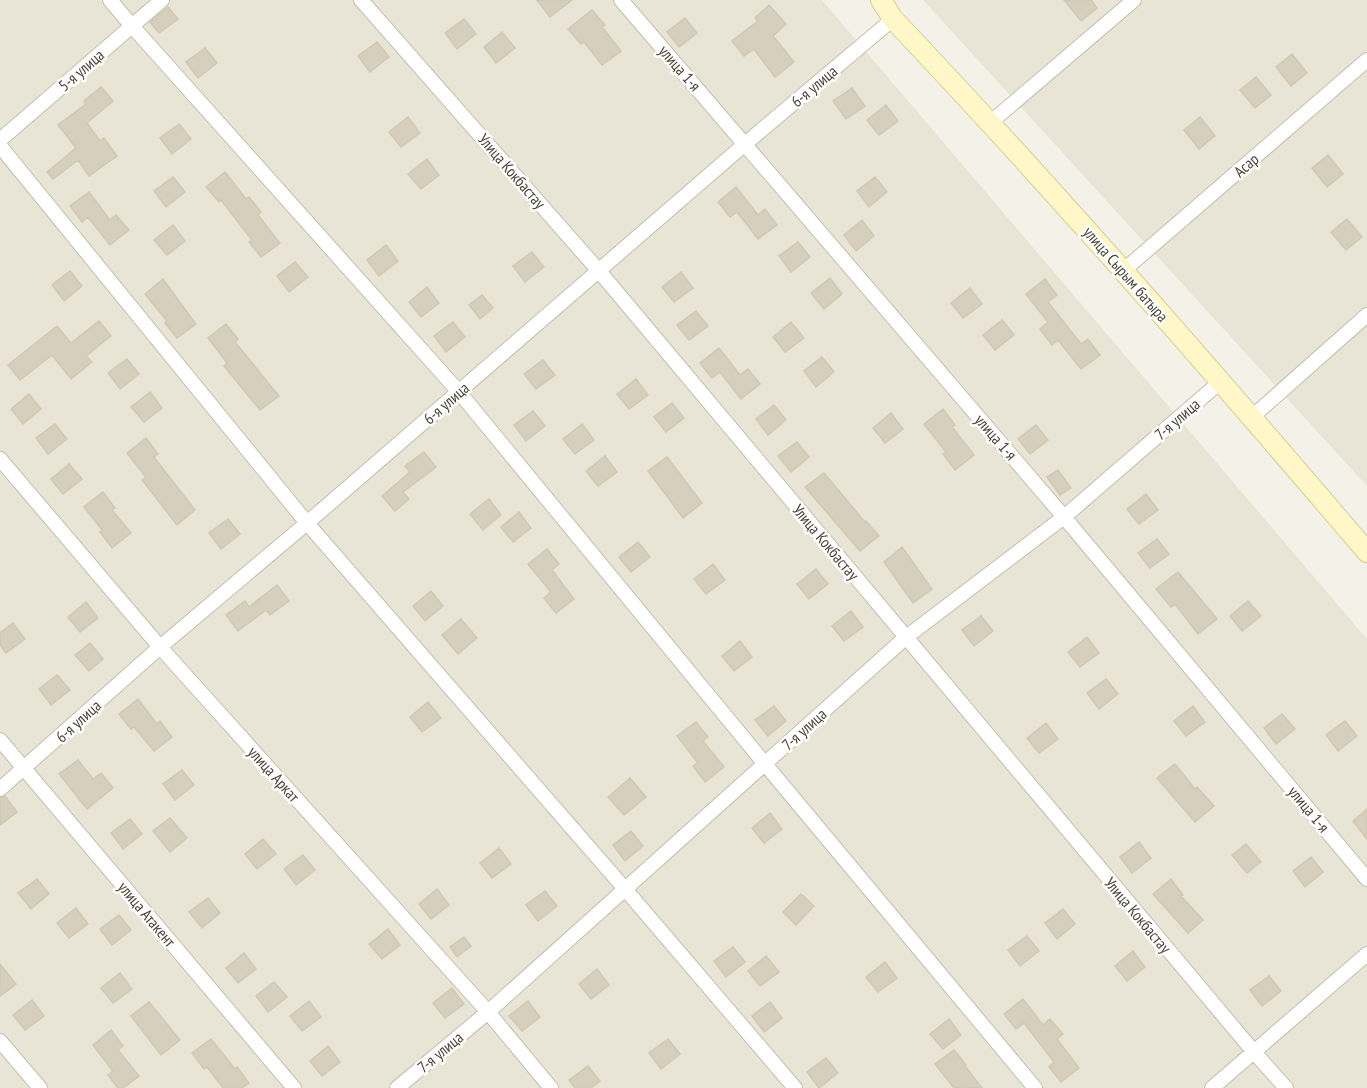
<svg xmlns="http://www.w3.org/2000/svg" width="1367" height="1088" viewBox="0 0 1367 1088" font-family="'PT Sans Narrow',sans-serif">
  <rect width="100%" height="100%" fill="#f4f2e8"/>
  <!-- residential -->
  <path fill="#e9e5d6" d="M0,0H822L1367,639V1088H0Z
    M923,0H1367V486Z"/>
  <!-- building -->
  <path fill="#d7cfbd" stroke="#d2c8af" stroke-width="1.5" d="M537,0H572L550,17Z
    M1064,0H1091L1097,8L1081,21Z
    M769,5L786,24L773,36L794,62L775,77L754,49L744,56L732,41L758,21L755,18Z
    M168,7L178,19L159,33L150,22Z
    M592,10L605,25L602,27L621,51L602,65L584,42L581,44L568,29Z
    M685,18L697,33L679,47L667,32Z
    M464,19L476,34L457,49L445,33Z
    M502,32L515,48L496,63L484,47Z
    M377,42L389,57L370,72L358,56Z
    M205,48L217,63L198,78L186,62Z
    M1292,54L1307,73L1291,86L1276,67Z
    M1256,77L1271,95L1255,108L1240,90Z
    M101,87L113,101L87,123L100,141L104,138L117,156L89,176L78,160L53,179L47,172L76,148L58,125L86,104L84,101Z
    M852,88L865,106L846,119L833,101Z
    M886,105L898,121L879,135L867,120Z
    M408,117L420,133L401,147L389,132Z
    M1200,117L1215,136L1199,149L1184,130Z
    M179,124L191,139L172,154L160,138Z
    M1328,155L1343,174L1327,187L1312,168Z
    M427,159L439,175L421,189L408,174Z
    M225,172L246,199L249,197L261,212L258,215L280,243L261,257L249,242L252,240L221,200L219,202L206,187Z
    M173,177L185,192L166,207L154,191Z
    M875,177L887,192L869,207L857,191Z
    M736,187L758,215L765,209L777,225L758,239L737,212L730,217L718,202Z
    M89,192L110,220L116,215L129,230L110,245L88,217L82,222L70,206Z
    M1347,219L1362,237L1346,250L1331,232Z
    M862,220L874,236L856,251L844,235Z
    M173,225L185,241L167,255L154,240Z
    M798,242L810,257L791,272L779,256Z
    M386,245L398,261L379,276L367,260Z
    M532,252L544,267L525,282L513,266Z
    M295,262L308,277L289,292L277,276Z
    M70,271L82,286L64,301L52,285Z
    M681,272L693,288L674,302L662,287Z
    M830,278L842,294L824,309L811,293Z
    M163,279L196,324L177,338L165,323L167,321L145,294Z
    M1045,279L1057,295L1048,302L1081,344L1088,339L1100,355L1081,369L1058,340L1052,345L1040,329L1048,322L1026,294Z
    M427,287L439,303L421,317L409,302Z
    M970,288L982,304L963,318L951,303Z
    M482,295L493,308L480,319L469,305Z
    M696,311L708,326L689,340L677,325Z
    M1002,320L1014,335L995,350L983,335Z
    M99,321L111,336L86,356L92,362L71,379L52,355L20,380L8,365L57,326L71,343Z
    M453,322L465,337L446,352L434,336Z
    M791,322L804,338L785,352L773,337Z
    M226,324L238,339L235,342L279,396L260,410L224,366L227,363L208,338Z
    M719,348L740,375L748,369L760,384L741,399L720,372L712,378L700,363Z
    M822,357L834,372L816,387L804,371Z
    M127,359L139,374L120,389L108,373Z
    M543,360L555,375L536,389L524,374Z
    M636,379L648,395L629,409L617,394Z
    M150,392L162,408L144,422L131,407Z
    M29,394L41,409L23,424L11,409Z
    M672,403L684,418L666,432L654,417Z
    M774,405L786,420L768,435L756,419Z
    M943,409L955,425L952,427L974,455L955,470L943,454L946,452L924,424Z
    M533,411L545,426L526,441L514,425Z
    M891,413L903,429L885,443L873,428Z
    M55,424L67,439L48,454L36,438Z
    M582,424L594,440L575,454L563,439Z
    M1036,425L1048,440L1030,454L1018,439Z
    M146,438L158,454L154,457L195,510L177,525L142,480L146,477L127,453Z
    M797,442L809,457L791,472L778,456Z
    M424,452L436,467L403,492L409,499L395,511L382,496L410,472L405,466Z
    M605,456L617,472L598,486L586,471Z
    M667,457L702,503L683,518L648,471Z
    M69,464L82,479L63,494L51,479Z
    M1058,470L1071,488L1060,495L1047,477Z
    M824,473L865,522L866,521L879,536L860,551L805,487Z
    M103,492L115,508L112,510L131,533L112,548L100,532L102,530L84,507Z
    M1146,494L1158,510L1139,524L1127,509Z
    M489,499L501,515L483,530L470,514Z
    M519,512L531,528L513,542L501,527Z
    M228,519L240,534L221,549L209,533Z
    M1157,539L1169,554L1150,568L1138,553Z
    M638,542L650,557L631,572L619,557Z
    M902,547L932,589L913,603L884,562Z
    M547,549L559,564L552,570L574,599L556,613L544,598L551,592L528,564Z
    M713,564L725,580L706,594L694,579Z
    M816,569L828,584L809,599L797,584Z
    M1178,572L1217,619L1198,634L1175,604L1171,607L1156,589Z
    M277,585L289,601L270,615L266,610L238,631L226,615L245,601L249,607Z
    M431,591L443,606L425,621L413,606Z
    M1248,601L1261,616L1242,631L1230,616Z
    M86,602L98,618L80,632L68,617Z
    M851,611L863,627L844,641L832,626Z
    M981,616L993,631L974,646L962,630Z
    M461,619L477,638L458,654L442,635Z
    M13,623L25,639L6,653L0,645V633Z
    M1087,637L1099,653L1080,667L1068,652Z
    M740,641L752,657L734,671L722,656Z
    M90,643L103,659L89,671L75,655Z
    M57,675L70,690L51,705L39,689Z
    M1106,679L1118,694L1099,709L1087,693Z
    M138,699L157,724L160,721L172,737L154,751L134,727L131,729L119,714Z
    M428,702L441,718L422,732L410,717Z
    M774,706L786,721L768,736L755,720Z
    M1193,706L1205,722L1186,736L1174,721Z
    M1282,714L1295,729L1276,744L1264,728Z
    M1345,721L1357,736L1338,751L1326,735Z
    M696,722L708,737L703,741L724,767L705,782L693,766L698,763L677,736Z
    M1046,723L1058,739L1039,753L1027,738Z
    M78,760L93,779L101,773L113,788L87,809L59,774Z
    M1175,764L1195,789L1197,787L1214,806L1195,822L1157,778Z
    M182,770L194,785L175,800L163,784Z
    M630,778L646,797L624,815L608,797Z
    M5,796L17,812L0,825V798Z
    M1367,809V839L1353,821Z
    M770,813L782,829L764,843L752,828Z
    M170,818L187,838L170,852L153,831Z
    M130,819L142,834L123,849L111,833Z
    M631,831L643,846L625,861L613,845Z
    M263,839L276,854L257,869L245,854Z
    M1139,842L1151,858L1132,873L1120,857Z
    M1246,844L1261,862L1247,873L1232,855Z
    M499,848L511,864L492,878L480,863Z
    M303,855L315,870L296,885L284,869Z
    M1311,857L1323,872L1305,887L1293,871Z
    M37,879L49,894L31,909L18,893Z
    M1171,879L1183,895L1181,896L1203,920L1188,933L1153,894Z
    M437,889L449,905L431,919L419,904Z
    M545,891L557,906L538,921L526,905Z
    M801,894L814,906L796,925L783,912Z
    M208,898L220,913L202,928L189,912Z
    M76,908L88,924L69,938L57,923Z
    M1063,909L1075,924L1057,939L1045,923Z
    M119,915L131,930L112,945L100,929Z
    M388,929L400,945L382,959L369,944Z
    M1027,936L1039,951L1020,966L1008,950Z
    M464,937L471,946L457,957L450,947Z
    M733,947L745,962L726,977L714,961Z
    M1133,951L1145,967L1127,981L1115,966Z
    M244,953L256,969L238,983L226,968Z
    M766,956L779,972L760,986L748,971Z
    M885,962L897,978L878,992L866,977Z
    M0,964L16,984L0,996Z
    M597,969L609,985L591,999L579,984Z
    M120,973L132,989L113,1003L101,988Z
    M1269,976L1281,991L1262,1006L1250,990Z
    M274,982L287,997L268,1012L256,996Z
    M452,988L464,1004L445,1018L433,1003Z
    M1023,999L1043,1025L1050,1019L1063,1034L1057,1039L1079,1068L1061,1082L1049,1067L1054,1062L1024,1023L1016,1029L1004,1014Z
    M32,1000L44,1016L25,1030L13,1015Z
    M309,1001L321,1017L302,1031L290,1016Z
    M528,1001L540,1017L522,1031L509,1016Z
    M149,1002L180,1040L161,1055L131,1016Z
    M770,1002L782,1018L764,1032L752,1016Z
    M949,1019L961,1035L943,1049L930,1034Z
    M111,1030L123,1046L118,1050L139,1076L123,1088H118L108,1075L113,1071L93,1045Z
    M211,1039L235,1069L237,1067L249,1083L242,1088H223L207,1067L204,1069L192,1053Z
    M668,1039L680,1054L661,1069L649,1053Z
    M328,1046L340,1062L322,1076L310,1061Z
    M954,1050L966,1065L965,1066L982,1088H954L935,1064Z
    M826,1058L838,1073L819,1088L807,1072Z
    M588,1066L600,1081L591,1088H575L569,1080Z"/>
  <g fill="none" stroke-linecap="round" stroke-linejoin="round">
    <!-- street casing -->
    <g stroke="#c3bead" stroke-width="16">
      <path id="street" d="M110,0L132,26L459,392L765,764L1035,1088
        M361,0L599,271L1254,1052L1286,1088
        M621,0L1064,517L1367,879
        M991,122L1134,0
        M0,140L162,0
        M0,146L307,523L625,889L795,1088
        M1124,270L1367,60
        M1252,417L1367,315
        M0,459L160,647L488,1012L551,1088
        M0,740L294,1088
        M0,789L160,647L307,523L745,144L893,19
        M0,1041L40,1088
        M397,1088L488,1012L905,638L1064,517L1220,382
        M1212,1088L1367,954"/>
    </g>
    <!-- secondary casing -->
    <g stroke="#d6cc96" stroke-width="22">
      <path id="secondary" d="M881,0L893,19C1057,192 1213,371 1367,552"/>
    </g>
    <!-- street -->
    <use href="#street" stroke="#fff" stroke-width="14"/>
    <!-- secondary -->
    <use href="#secondary" stroke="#fff7c7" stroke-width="20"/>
  </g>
  <g text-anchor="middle" stroke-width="5" stroke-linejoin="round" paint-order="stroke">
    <!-- street labels -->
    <g font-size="16" fill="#484336" stroke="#fff">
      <text transform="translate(680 68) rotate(49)" y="6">улица 1-я</text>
      <text transform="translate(81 70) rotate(-41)" y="6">5-я улица</text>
      <text transform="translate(814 86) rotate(-40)" y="6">6-я улица</text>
      <text transform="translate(1246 165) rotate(-41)" y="6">Асар</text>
      <text transform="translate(512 171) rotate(49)" y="6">Улица Кокбастау</text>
      <text transform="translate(1126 274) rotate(49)" y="6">улица Сырым батыра</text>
      <text transform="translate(446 403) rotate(-41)" y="6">6-я улица</text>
      <text transform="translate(1177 419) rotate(-41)" y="6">7-я улица</text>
      <text transform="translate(996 437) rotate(49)" y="6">улица 1-я</text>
      <text transform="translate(826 542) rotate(50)" y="6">Улица Кокбастау</text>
      <text transform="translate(78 721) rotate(-42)" y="6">6-я улица</text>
      <text transform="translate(804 729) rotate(-42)" y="6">7-я улица</text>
      <text transform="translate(274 774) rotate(48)" y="6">улица Аркат</text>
      <text transform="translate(1309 809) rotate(50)" y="6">улица 1-я</text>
      <text transform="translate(147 914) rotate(50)" y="6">улица Атакент</text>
      <text transform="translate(1138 915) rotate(50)" y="6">Улица Кокбастау</text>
      <text transform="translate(440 1052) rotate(-40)" y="6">7-я улица</text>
    </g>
  </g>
</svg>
